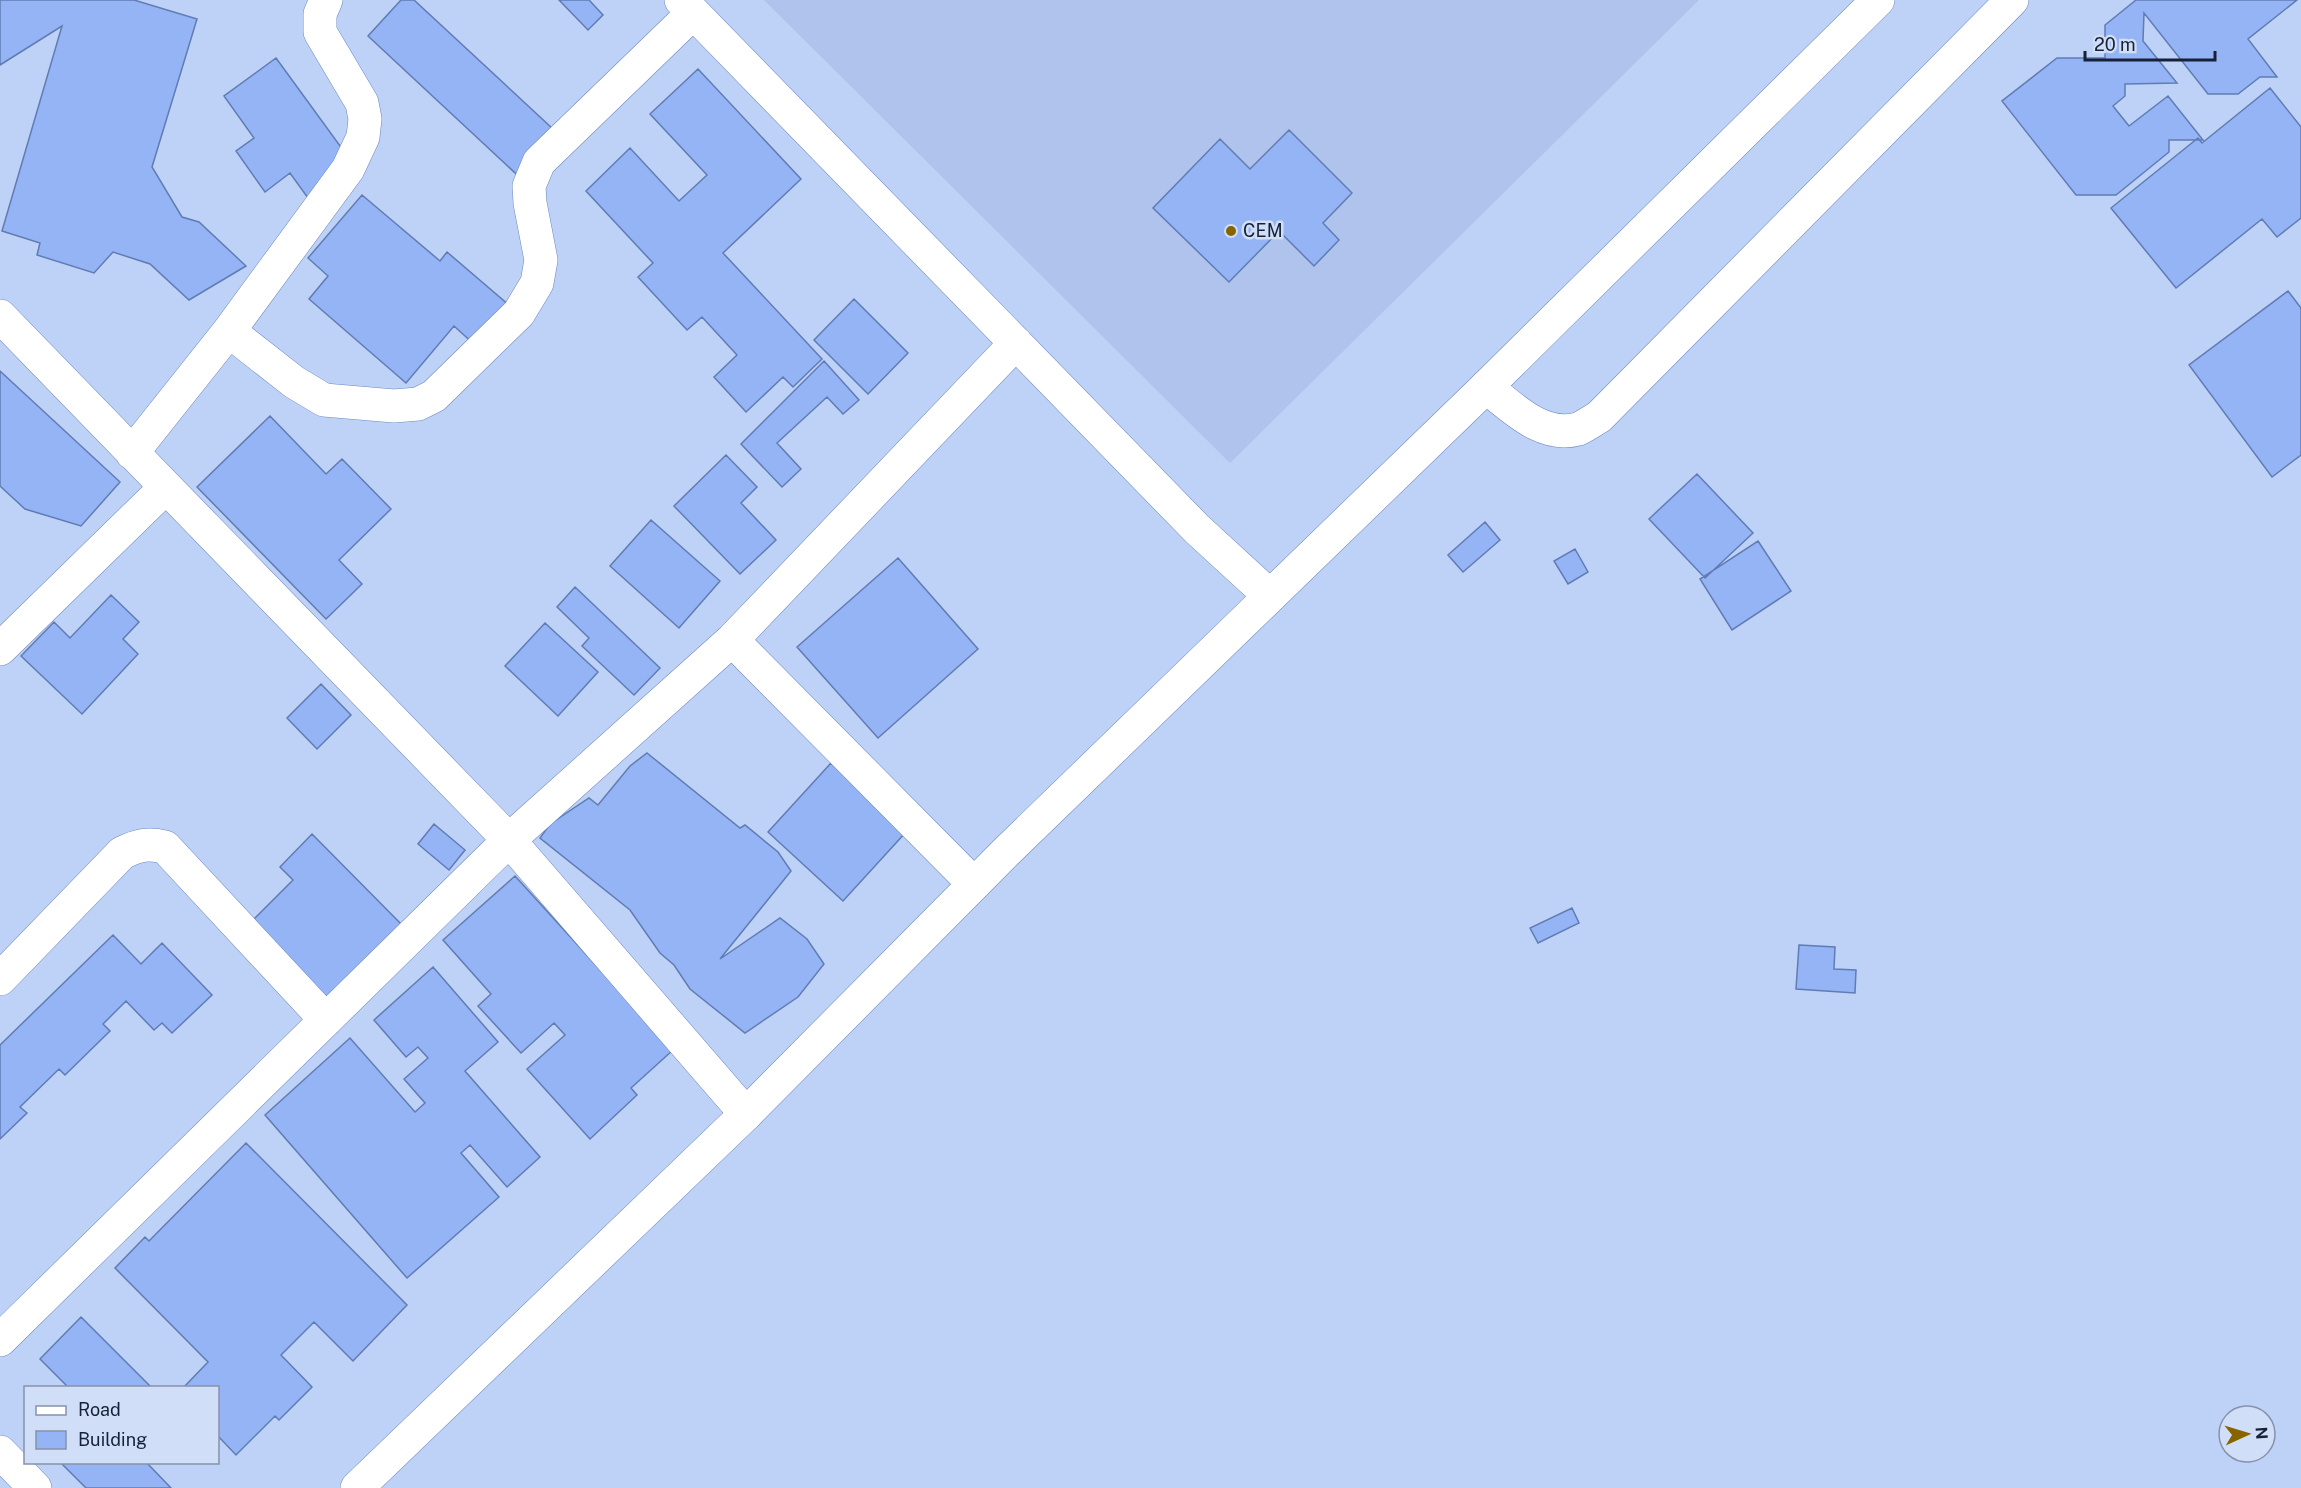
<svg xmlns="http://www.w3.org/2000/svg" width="2301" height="1488" viewBox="0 0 2301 1488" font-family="'Public Sans',sans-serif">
  <rect width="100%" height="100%" fill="#bed1f6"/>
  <!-- built -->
  <path fill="#afc3ec" d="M764,0H1699L1230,463Z"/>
  <!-- building -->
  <path fill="#94b4f5" stroke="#607cb4" stroke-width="1.5" d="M0,0H134L197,19L152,167L182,217L199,222L246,266L189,300L150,264L113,252L94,273L37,255L40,243L2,231L62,26L0,65Z
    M401,0H414L567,142L528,185L368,36Z
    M559,0H589L603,15L588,30Z
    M2136,0H2297L2248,39L2277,77H2260L2238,94H2208L2144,13L2143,41L2177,83L2125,84V96L2113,106L2129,126L2168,96L2203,140H2169V152L2116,195H2076L2002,101L2057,58H2105V25Z
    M276,58L354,165L308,198L290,173L265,192L236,151L254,138L224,96Z
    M698,69L801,179L723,253L822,359L793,387L783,377L746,412L714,377L737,355L702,317L687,330L638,277L653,263L586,191L630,148L679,201L707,175L650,114Z
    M2270,88L2301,127V218L2277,237L2262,219L2176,288L2111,208L2198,138L2202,143Z
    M1289,130L1352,193L1323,223L1339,240L1314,266L1279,231L1229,282L1153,208L1220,139L1250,169Z
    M362,195L440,261L447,252L510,306L476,346L454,326L406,383L309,299L328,276L308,258Z
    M2288,291L2301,308V455L2272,477L2189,365Z
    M854,299L908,353L868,394L814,340Z
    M824,361L859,400L843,414L827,397L777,443L801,469L782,487L741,444Z
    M0,371L120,482L81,526L25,509L0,486Z
    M270,416L326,474L342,459L391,509L339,560L362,584L326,619L197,487Z
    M726,455L757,487L741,503L776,540L740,574L674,506Z
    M1697,474L1753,533L1705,578L1649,519Z
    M651,520L720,581L679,628L610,566Z
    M1485,522L1500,540L1463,572L1448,555Z
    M1758,541L1791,591L1732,630L1700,579Z
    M1575,549L1588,572L1568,584L1554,561Z
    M898,558L978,649L878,738L797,647Z
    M575,587L660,668L634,695L582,646L589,638L557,607Z
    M111,595L139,622L123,639L138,654L82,714L21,656L54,622L70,638Z
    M545,623L598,672L558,716L505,666Z
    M321,684L351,715L317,749L287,718Z
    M647,753L740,828L745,825L778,852L791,871L720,959L780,918L807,939L824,964L798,997L745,1033L690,989L674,965L660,953L630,910L540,838L550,824L589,798L598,805L630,766Z
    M831,763L906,832L843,901L768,832Z
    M434,824L465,850L449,870L418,844Z
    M312,834L405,928L330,1002L251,922L293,880L280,867Z
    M515,876L673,1050L631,1088L637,1095L590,1139L527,1069L565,1035L554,1023L521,1053L478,1006L491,994L443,940Z
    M1572,908L1579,923L1538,943L1530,928Z
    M113,935L141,964L162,943L212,995L172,1033L162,1023L154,1030L126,1001L103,1024L110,1031L65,1075L59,1069L20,1107L27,1113L0,1139V1045Z
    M1799,945L1835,947L1834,969L1856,970L1855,993L1796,989Z
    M433,967L498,1042L465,1071L540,1157L507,1187L470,1145L461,1153L499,1197L407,1278L265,1115L350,1038L415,1112L425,1103L404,1079L428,1058L418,1047L406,1057L374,1020Z
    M246,1143L407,1305L353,1361L314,1322L281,1355L312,1387L279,1420L275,1416L236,1455L218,1436V1388H183L208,1362L115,1268L145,1237L149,1241Z
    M81,1317L152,1388H69L40,1359Z
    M60,1462H146L171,1488H86Z"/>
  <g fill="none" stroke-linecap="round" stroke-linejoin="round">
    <!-- street casing -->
    <g stroke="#6c88c2" stroke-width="34">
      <path id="street" d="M681,0L1197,529L1270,596
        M0,316L509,840L746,1114
        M229,331L294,382L324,400L394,406L418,404L434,396L519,313L537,283L541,260L530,203L529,186L539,162L693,13
        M1486,387C1512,407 1542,439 1578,429C1585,426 1592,421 1599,417L2012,0
        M132,453L229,331L348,169L363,137L365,119L362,103L320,32V14L326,0
        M732,640L974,884
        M0,649L165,488
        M0,979L122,853C138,845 148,843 165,847L326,1020
        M0,1340L509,840L732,640L1016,343"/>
    </g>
    <!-- secondary casing -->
    <g stroke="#6c88c2" stroke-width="34">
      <path id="secondary" d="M0,1452L35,1488
        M357,1488L746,1114L1006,852L1486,387L1878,0"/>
    </g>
    <!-- street -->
    <use href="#street" stroke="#fff" stroke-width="33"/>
    <!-- secondary -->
    <use href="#secondary" stroke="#fff" stroke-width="33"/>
  </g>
  <!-- markers -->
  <circle fill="#886401" stroke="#d1def7" stroke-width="2" cx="1231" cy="231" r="6"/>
  <g text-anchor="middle" stroke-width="5" stroke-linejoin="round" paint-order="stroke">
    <!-- poi labels -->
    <g font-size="18" fill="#162138" stroke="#d1def7" text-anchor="start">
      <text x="1243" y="237">CEM</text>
    </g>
  </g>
  <!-- legend -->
  <rect x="24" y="1386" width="195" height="78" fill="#d1def7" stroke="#8692ab" stroke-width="1.5"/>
  <rect x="36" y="1406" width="30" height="9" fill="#ffffff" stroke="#8692ab" stroke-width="1.5"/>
  <text x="78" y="1416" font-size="18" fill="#162138">Road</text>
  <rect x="36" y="1431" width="30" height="18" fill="#94b4f5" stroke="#8692ab" stroke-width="1.5"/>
  <text x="78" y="1446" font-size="18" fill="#162138">Building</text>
  <!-- north arrow -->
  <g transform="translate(2247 1434) rotate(86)"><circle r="28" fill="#d1def7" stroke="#8692ab" stroke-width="1.5"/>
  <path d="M0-4.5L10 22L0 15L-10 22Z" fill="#886401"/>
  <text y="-9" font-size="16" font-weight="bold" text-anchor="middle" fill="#162138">N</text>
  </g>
  <!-- scale -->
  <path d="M2085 51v9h130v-9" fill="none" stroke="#162138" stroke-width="3"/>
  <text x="2094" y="51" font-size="18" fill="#162138" stroke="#d1def7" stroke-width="4.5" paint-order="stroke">20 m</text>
</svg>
